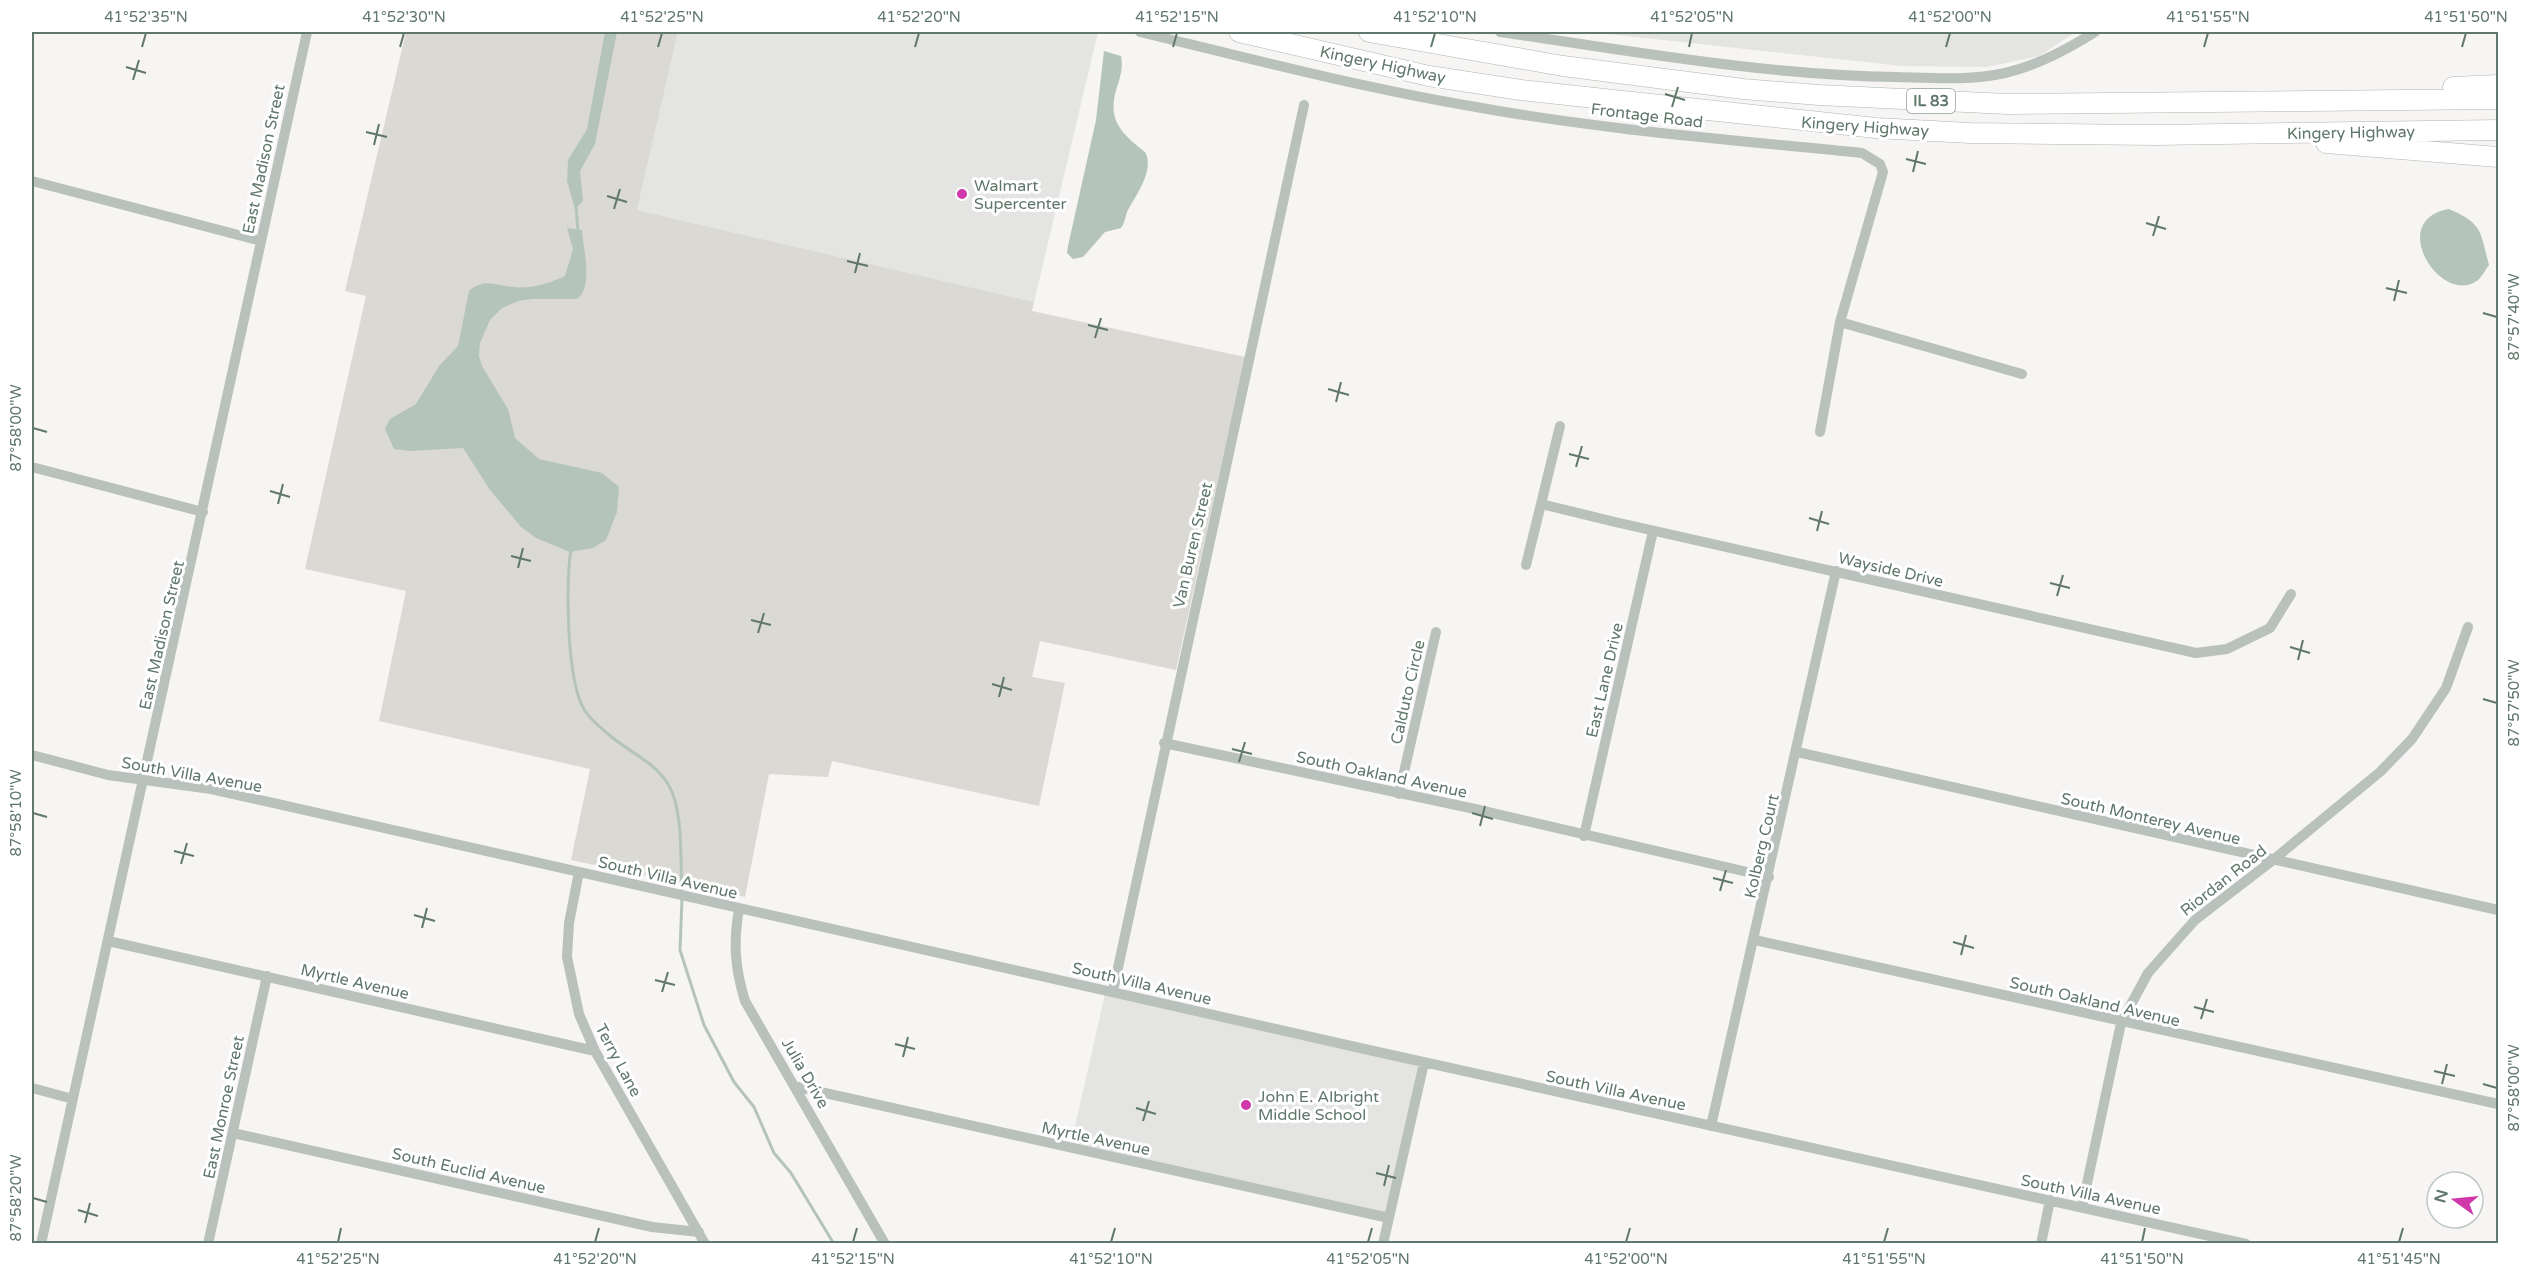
<svg xmlns="http://www.w3.org/2000/svg" width="2530" height="1275" viewBox="0 0 2530 1275" font-family="'Varela Round',sans-serif">
  <rect width="100%" height="100%" fill="#f7f4f4"/>
  <!-- built -->
  <path fill="#e4e4e3" d="M678,32H1098L1034,302L637,210Z
    M1590,32H2076L2039,56L1987,67L1902,66Z
    M1105,994L1421,1066L1386,1213L1071,1144Z"/>
  <!-- green -->
  <path fill="#dbd9d4" d="M406,32H678L637,210L1034,302L1032,311L1245,357L1176,670L1040,641L1032,677L1065,683L1039,806L832,761L828,777L769,774L745,897L571,860L590,769L379,721L406,591L305,569L366,296L345,291Z"/>
  <!-- water -->
  <path fill="#b5c4ba" d="M605,32H617L595,144L580,171L583,201L575,209L567,181L568,160L587,129Z
    M1104,51L1121,56C1123,67 1121,74 1118,84C1106,118 1119,132 1145,152C1155,170 1136,195 1128,210C1125,216 1125,223 1121,228L1105,232L1083,257L1073,259L1067,253L1068,246L1096,120Z
    M2449,209C2483,224 2480,231 2489,265C2485,270 2482,277 2478,280C2442,308 2385,220 2449,209Z
    M567,228L582,230C583,249 594,287 577,299H532L518,301L502,308L490,320L480,343L479,356L482,366L508,409L515,438L539,459L602,473L619,487L617,512L606,540L593,548L570,552L536,538L521,527L490,490L463,448L411,451L394,449L385,429L390,419L416,404L439,366L458,346L469,291C484,277 497,286 514,287C530,289 551,283 565,276L573,249Z"/>
  <g fill="none" stroke-linecap="round" stroke-linejoin="round">
    <!-- stream -->
    <path stroke="#b5c4ba" stroke-width="3" d="M576,206L578,232
      M571,548C566,584 566,682 585,711C591,720 600,727 608,734C627,751 654,761 668,784C684,810 680,862 682,892
      M682,899L680,950L704,1025L734,1082L754,1107L774,1153L791,1173L834,1244"/>
    <!-- highway casing -->
    <g stroke="#aeb5b1" stroke-width="21">
      <path id="highway" d="M1239,32L1429,76L1521,90L1876,128L1970,133L2156,135L2498,130
        M1369,32L1563,66L1743,89L1819,95L2007,104L2498,99
        M2453,87L2498,85
        M2326,143L2498,157"/>
    </g>
    <!-- street -->
    <path stroke="#b9c1bd" stroke-width="10" d="M1140,32C1251,59 1363,88 1476,107C1603,130 1734,140 1862,153L1880,164L1883,172L1840,322L1820,432
      M1500,32C1631,51 1763,75 1896,77C1932,78 1969,81 2005,73C2038,65 2066,50 2095,32
      M32,181L261,241
      M1840,322L2022,374
      M1560,426L1541,504L1615,522L2196,653L2227,649L2270,628L2291,594
      M32,467L203,512
      M1526,565L1541,504
      M1164,743L1475,809L1769,877
      M1797,752L2498,910
      M32,755L108,775L211,789L1369,1050L2246,1244
      M1399,794L1436,632
      M1584,836L1653,531
      M579,872L569,923L567,957L579,1014L595,1051L705,1244
      M739,909C733,943 735,968 745,1001L885,1244
      M1755,940L2498,1104
      M108,941L595,1051
      M1113,991L1304,105
      M798,1087L1389,1218
      M32,1088L73,1099
      M1711,1126L1836,571
      M233,1133L652,1227L699,1232
      M2082,1207L2121,1023L2148,973L2195,920L2273,860L2380,772L2412,739L2446,688L2468,627
      M41,1244L307,32
      M208,1244L267,976
      M1383,1244L1424,1063
      M2041,1244L2050,1200"/>
    <!-- highway -->
    <use href="#highway" stroke="#fff" stroke-width="20"/>
  </g>
  <!-- ticks -->
  <path fill="none" stroke="#60776b" stroke-width="2" d="M142,47L146,33M400,47L404,33M658,47L662,33M915,47L919,33M1173,47L1177,33M1431,47L1435,33M1689,47L1692,33M1946,47L1950,33M2204,47L2208,33M2462,47L2466,33M126,67L146,73M133,80L139,60M1665,94L1685,100M1672,107L1678,87M366,132L387,137M374,145L379,124M1906,159L1926,164M1913,172L1918,151M607,196L627,202M614,209L620,189M2146,223L2166,229M2153,236L2159,216M847,261L868,266M855,273L860,253M2386,288L2407,293M2394,301L2399,280M2483,313L2497,317M1088,325L1108,330M1095,338L1101,318M1328,389L1349,395M1336,402L1341,382M33,428L47,432M1569,454L1589,459M1576,467L1582,446M270,491L290,497M278,504L283,484M1809,518L1829,524M1817,531L1822,511M511,556L531,561M518,568L523,548M2050,583L2070,588M2057,596L2063,575M751,620L771,625M758,633L764,613M2290,647L2310,653M2298,660L2303,640M992,684L1012,690M999,697L1004,677M2483,699L2497,703M1232,749L1252,754M1239,762L1245,742M33,813L47,817M1472,813L1493,819M1480,826L1485,806M174,851L194,856M181,864L187,843M1713,878L1733,883M1720,891L1726,870M414,915L435,921M422,928L427,908M1953,942L1974,948M1961,955L1966,935M655,980L675,985M662,992L668,972M2194,1007L2214,1012M2201,1019L2207,999M895,1044L915,1049M903,1057L908,1037M2434,1071L2455,1076M2442,1084L2447,1064M2483,1084L2497,1088M1136,1108L1156,1114M1143,1121L1149,1101M1376,1173L1396,1178M1384,1186L1389,1165M33,1198L47,1202M78,1210L98,1216M85,1223L90,1203M338,1242L341,1228M595,1242L599,1228M853,1242L857,1228M1111,1242L1115,1228M1368,1242L1372,1228M1626,1242L1630,1228M1884,1242L1888,1228M2142,1242L2145,1228M2399,1242L2403,1228"/>
  <!-- markers -->
  <g fill="#d139aa" stroke="#fff" stroke-width="2">
    <circle cx="962" cy="194" r="6"/>
    <circle cx="1246" cy="1105" r="6"/>
  </g>
  <g text-anchor="middle" stroke-width="6" stroke-linejoin="round" paint-order="stroke">
    <!-- shield labels -->
    <rect fill="#fff" stroke="#90a097" stroke-width="1.5" x="1907" y="89" width="48" height="24" rx="4.5"/>
    <g font-size="15" font-weight="bold" fill="#60776b">
      <text x="1931" y="106">IL 83</text>
    </g>
    <!-- street labels -->
    <g font-size="16" fill="#60776b" stroke="#fff">
      <text transform="translate(1383 64) rotate(12)" y="6">Kingery Highway</text>
      <text transform="translate(1647 115) rotate(7)" y="6">Frontage Road</text>
      <text transform="translate(1865 126) rotate(4)" y="6">Kingery Highway</text>
      <text transform="translate(2351 132) rotate(-1)" y="6">Kingery Highway</text>
      <text transform="translate(263 159) rotate(-78)" y="6">East Madison Street</text>
      <text transform="translate(1192 545) rotate(-77)" y="6">Van Buren Street</text>
      <text transform="translate(1891 569) rotate(13)" y="6">Wayside Drive</text>
      <text transform="translate(161 635) rotate(-77)" y="6">East Madison Street</text>
      <text transform="translate(1604 680) rotate(-77)" y="6">East Lane Drive</text>
      <text transform="translate(1407 692) rotate(-77)" y="6">Calduto Circle</text>
      <text transform="translate(192 774) rotate(10)" y="6">South Villa Avenue</text>
      <text transform="translate(1382 774) rotate(12)" y="6">South Oakland Avenue</text>
      <text transform="translate(2151 818) rotate(13)" y="6">South Monterey Avenue</text>
      <text transform="translate(1761 846) rotate(-77)" y="6">Kolberg Court</text>
      <text transform="translate(668 877) rotate(13)" y="6">South Villa Avenue</text>
      <text transform="translate(2223 880) rotate(-38)" y="6">Riordan Road</text>
      <text transform="translate(355 981) rotate(13)" y="6">Myrtle Avenue</text>
      <text transform="translate(1142 983) rotate(13)" y="6">South Villa Avenue</text>
      <text transform="translate(2095 1001) rotate(13)" y="6">South Oakland Avenue</text>
      <text transform="translate(619 1060) rotate(62)" y="6">Terry Lane</text>
      <text transform="translate(806 1073) rotate(60)" y="6">Julia Drive</text>
      <text transform="translate(1616 1090) rotate(12)" y="6">South Villa Avenue</text>
      <text transform="translate(223 1107) rotate(-78)" y="6">East Monroe Street</text>
      <text transform="translate(1096 1138) rotate(12)" y="6">Myrtle Avenue</text>
      <text transform="translate(469 1170) rotate(13)" y="6">South Euclid Avenue</text>
      <text transform="translate(2091 1194) rotate(12)" y="6">South Villa Avenue</text>
    </g>
    <!-- poi labels -->
    <g font-size="16" fill="#60776b" stroke="#fff" text-anchor="start">
      <text x="974" y="191">Walmart<tspan x="974" dy="18">Supercenter</tspan></text>
      <text x="1258" y="1102">John E. Albright<tspan x="1258" dy="18">Middle School</tspan></text>
    </g>
  </g>
  <!-- border -->
  <rect width="2530" height="1275" fill="none" stroke="#ffffff" stroke-width="66"/>
  <!-- north arrow -->
  <g transform="translate(2455 1200) rotate(285)"><circle r="28" fill="#ffffff" stroke="#bfc9c4" stroke-width="1.5"/>
  <path d="M0-4.5L10 22L0 15L-10 22Z" fill="#d139aa"/>
  <text y="-9" font-size="16" font-weight="bold" text-anchor="middle" fill="#60776b">N</text>
  </g>
  <rect x="33" y="33" width="2464" height="1209" fill="none" stroke="#60776b" stroke-width="2"/>
  <g font-size="15" text-anchor="middle" fill="#60776b">
    <text x="146" y="22">41°52'35"N</text>
    <text x="404" y="22">41°52'30"N</text>
    <text x="662" y="22">41°52'25"N</text>
    <text x="919" y="22">41°52'20"N</text>
    <text x="1177" y="22">41°52'15"N</text>
    <text x="1435" y="22">41°52'10"N</text>
    <text x="1692" y="22">41°52'05"N</text>
    <text x="1950" y="22">41°52'00"N</text>
    <text x="2208" y="22">41°51'55"N</text>
    <text x="2466" y="22">41°51'50"N</text>
    <text transform="translate(2514 317) rotate(-90)" y="5">87°57'40"W</text>
    <text transform="translate(16 428) rotate(-90)" y="5">87°58'00"W</text>
    <text transform="translate(2514 703) rotate(-90)" y="5">87°57'50"W</text>
    <text transform="translate(16 813) rotate(-90)" y="5">87°58'10"W</text>
    <text transform="translate(2514 1088) rotate(-90)" y="5">87°58'00"W</text>
    <text transform="translate(16 1198) rotate(-90)" y="5">87°58'20"W</text>
    <text x="338" y="1264">41°52'25"N</text>
    <text x="595" y="1264">41°52'20"N</text>
    <text x="853" y="1264">41°52'15"N</text>
    <text x="1111" y="1264">41°52'10"N</text>
    <text x="1368" y="1264">41°52'05"N</text>
    <text x="1626" y="1264">41°52'00"N</text>
    <text x="1884" y="1264">41°51'55"N</text>
    <text x="2142" y="1264">41°51'50"N</text>
    <text x="2399" y="1264">41°51'45"N</text>
  </g>
</svg>
